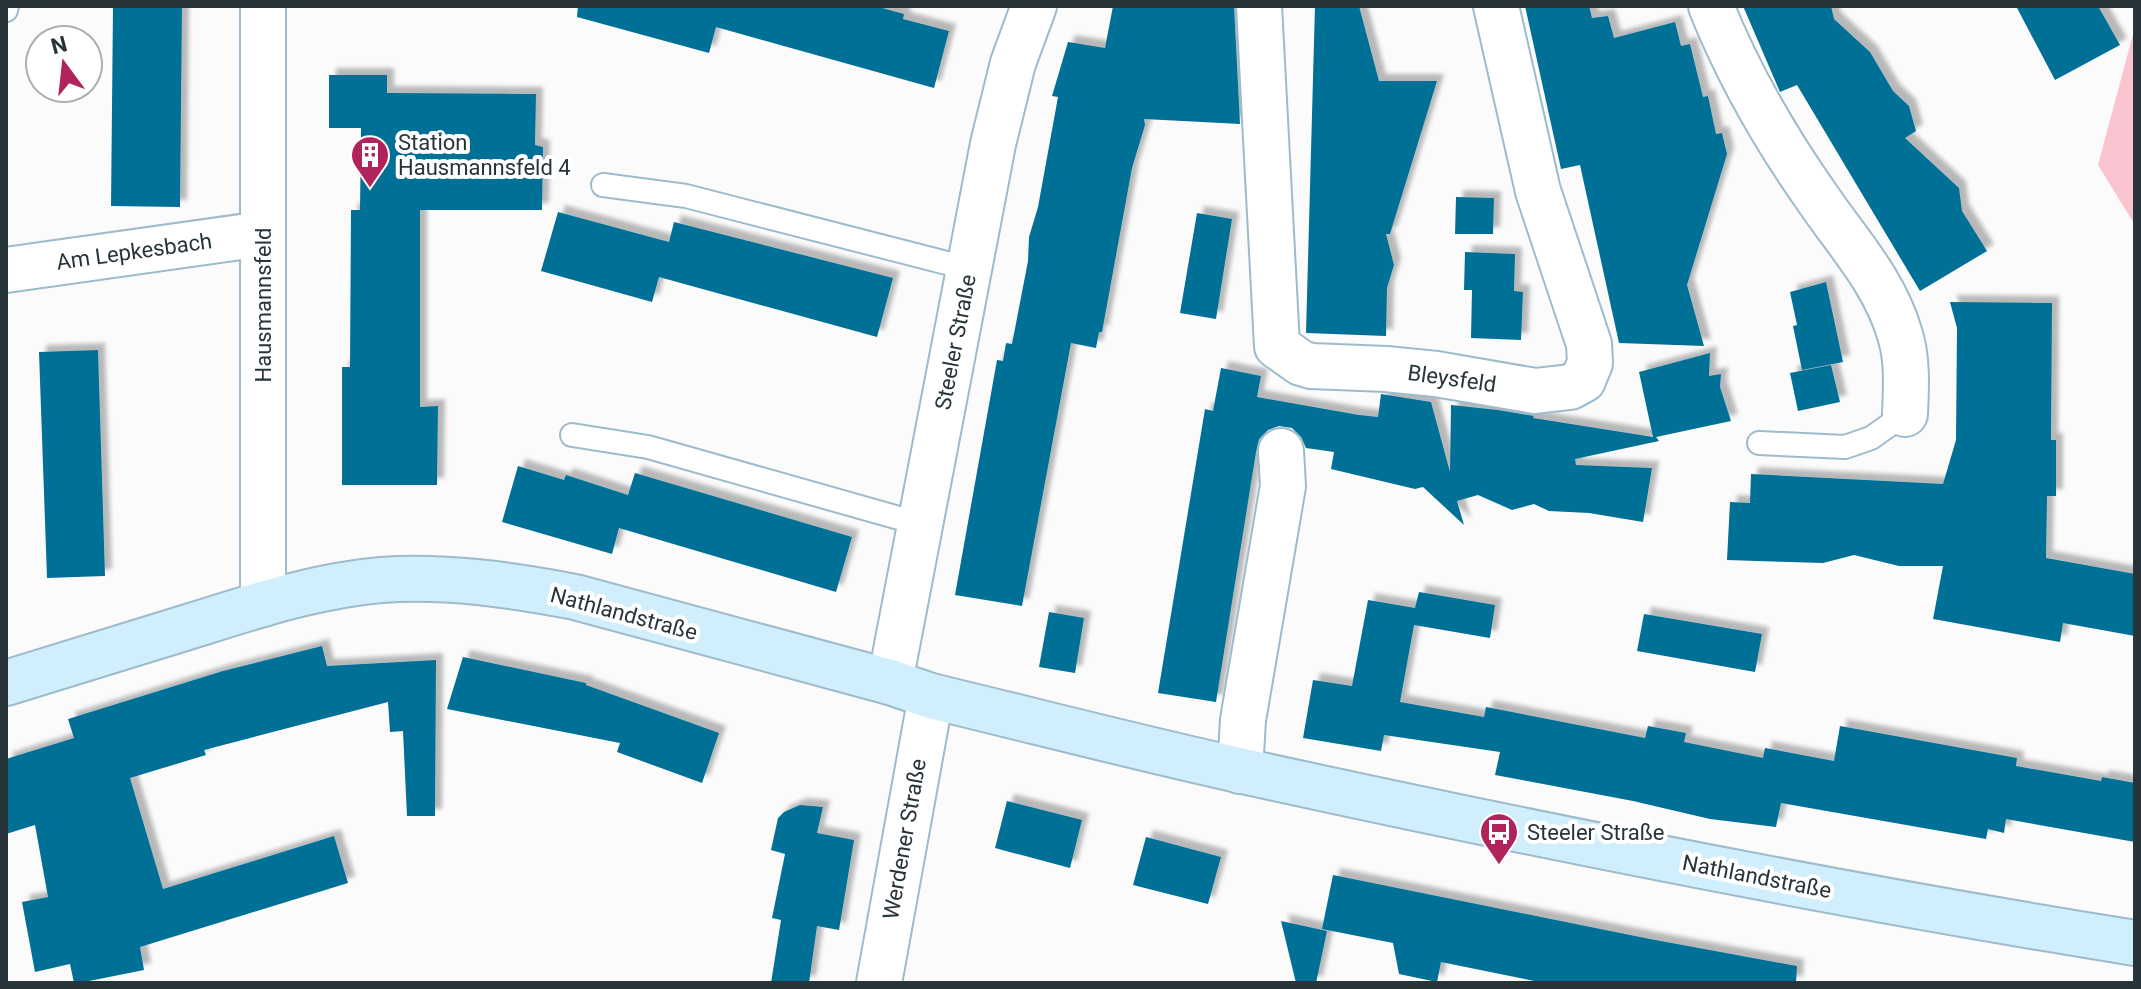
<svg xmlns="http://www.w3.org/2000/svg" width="2141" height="989" viewBox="0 0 2141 989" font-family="Roboto,sans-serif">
  <defs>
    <filter id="shadow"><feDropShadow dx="7" dy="-7" stdDeviation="2" flood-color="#0004"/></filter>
  </defs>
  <rect width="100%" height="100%" fill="#fbfbfb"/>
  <!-- green -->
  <path fill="#fac3d0" d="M2135,27V225L2098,165Z"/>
  <!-- building -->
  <path fill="#007097" filter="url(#shadow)" d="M113,6H182L180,207L111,206Z
    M578,6H875L904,14L903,19L949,31L934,88L716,27L709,53L577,17Z
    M1113,6H1234L1240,124L1144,119L1145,125L1132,168L1102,332H1099L1096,348L1071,343L1022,606L955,595L997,360L1003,361L1006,343L1012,344L1028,261L1029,237L1038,207L1058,97L1052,96L1068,42L1105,48Z
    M1315,6H1359L1379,81H1437L1390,234H1386L1394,265L1387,288L1386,336L1306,333Z
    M1525,6H1589L1592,18L1608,16L1614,38L1675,22L1681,46L1690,44L1703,97L1708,96L1716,134L1722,133L1727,154L1687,285L1704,346L1619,343L1580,165L1561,169Z
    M1743,6H1831L1834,19L1870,52L1893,91L1909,106L1916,131L1905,138L1959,188L1962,211L1987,251L1920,291L1797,85L1780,92Z
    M2016,6H2098L2120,45L2055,80Z
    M329,75H387V93L536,94L535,145L543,147L542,210H420V407L438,406L437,485H342V367H350L351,210H360L361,128H329Z
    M1456,197L1494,198L1493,234H1455Z
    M558,212L669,242L674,222L893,278L877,337L659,277L652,302L541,271Z
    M1197,213L1232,219L1216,319L1180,313Z
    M1465,252L1515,254L1514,291L1523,292L1521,340L1471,338L1472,290H1464Z
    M1826,282L1843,362L1802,370L1793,326L1797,325L1790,292Z
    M1950,302L2052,303L2051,440H2056V496H2047L2046,558L2135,574V636L2063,623L2060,642L1933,619L1943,566H1899L1854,555L1823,563L1727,560L1730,502L1750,503L1751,474L1943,484L1956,440L1957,328Z
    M98,350L105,576L47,578L39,352Z
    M1710,353L1709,376L1721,374L1720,387L1731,421L1656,437L1659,441L1575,459L1576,465L1652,468L1643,522L1589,513L1549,511L1534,504L1512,510L1478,495L1457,501L1464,525L1423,487L1415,489L1331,469L1334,452L1306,448L1301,437L1292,428L1279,426L1268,430L1259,439L1256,452L1216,702L1158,693L1205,409L1213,411L1221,368L1261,376L1257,397L1359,415L1378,417L1381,394L1431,402L1450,472L1451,405L1498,410L1534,416L1533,418L1653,437L1639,372Z
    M1831,365L1840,402L1798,411L1790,373Z
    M518,466L564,480L566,475L628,495L635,473L852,537L836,592L619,528L612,554L502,522Z
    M1419,592L1495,605L1490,638L1414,625L1400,702L1484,717L1486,707L1645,738L1648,726L1686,733L1684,742L1763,758L1765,748L1834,761L1840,726L2017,758L2016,766L2101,781L2102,777L2135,783V842L2006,819L2004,833L1988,829L1986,839L1781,803L1776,827L1710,819L1633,801L1495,775L1500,752L1384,735L1381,751L1303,738L1313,680L1352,686L1368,600L1415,608Z
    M1049,612L1084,618L1075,673L1039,667Z
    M1644,614L1762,634L1755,672L1637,651Z
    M322,646L327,666L436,660L435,816H407L403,731L390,732L388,702L204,750L206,755L130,778L163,889L334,836L348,883L140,947L144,970L79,983H74L70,964L35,972L22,902L48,897L35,825L6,834V759L74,738L68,719L223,671Z
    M463,657L586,683V685L719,733L702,783L617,752L620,743L447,709Z
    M1007,801L1082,820L1070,868L995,848Z
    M800,805L823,807L817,833L854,840L839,930L817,926L809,983H771L781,920L772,918L785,854L771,850L778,818L784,812Z
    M1146,837L1221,857L1208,904L1133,885Z
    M1333,875L1650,939L1797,966L1796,983H1544L1441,962L1437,982L1399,974L1393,943L1322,929Z
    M1281,921L1327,931L1316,983H1296Z"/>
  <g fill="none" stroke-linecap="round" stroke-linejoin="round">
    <!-- lane casing -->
    <g stroke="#9dbbcb" stroke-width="26">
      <path id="lane" d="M6,10L7,6
        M603,185L686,196L970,269
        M572,435L648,447L920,524
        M1759,443L1845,447L1871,438L1905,414"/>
    </g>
    <!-- street casing -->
    <g stroke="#9dbbcb" stroke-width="48">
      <path id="street" d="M263,6V604
        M1259,6L1277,346L1301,363L1311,366L1386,369L1436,374L1535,391L1570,387L1583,380L1590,363L1589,344L1538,191L1496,6
        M1711,6C1739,76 1775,138 1818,199C1848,243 1885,282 1900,335C1908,360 1906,388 1905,414
        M6,270L262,234
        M890,682L993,144L1013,63L1034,6
        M1240,771L1243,720L1283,486L1281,451
        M879,983L931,696"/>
    </g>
    <!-- secondary casing -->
    <g stroke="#9dbbcb" stroke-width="48">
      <path id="secondary" d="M6,683C72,663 138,642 204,622C261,604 321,585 381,580C445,575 512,585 575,597L890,682L931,696C1035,721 1139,748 1243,771C1539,836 1836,895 2135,943"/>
    </g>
    <!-- lane -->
    <use href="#lane" stroke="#fff" stroke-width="22"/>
    <!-- street -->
    <use href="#street" stroke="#fff" stroke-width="44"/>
    <!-- secondary -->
    <use href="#secondary" stroke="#d1eefd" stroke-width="44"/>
  </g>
  <!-- icons -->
  <defs>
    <g id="building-pin" transform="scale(2)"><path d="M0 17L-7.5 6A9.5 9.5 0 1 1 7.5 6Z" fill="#b0235b" stroke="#fff"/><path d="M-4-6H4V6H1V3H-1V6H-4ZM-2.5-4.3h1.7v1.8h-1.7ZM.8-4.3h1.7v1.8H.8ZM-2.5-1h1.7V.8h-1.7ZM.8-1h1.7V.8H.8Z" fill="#fff"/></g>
    <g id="bus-pin" transform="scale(2)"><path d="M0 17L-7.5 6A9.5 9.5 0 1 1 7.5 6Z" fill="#b0235b" stroke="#fff"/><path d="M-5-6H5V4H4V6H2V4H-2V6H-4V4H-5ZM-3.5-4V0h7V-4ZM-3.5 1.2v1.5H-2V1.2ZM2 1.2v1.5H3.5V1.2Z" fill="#fff"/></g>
  </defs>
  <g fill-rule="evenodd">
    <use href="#building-pin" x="370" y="155"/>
    <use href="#bus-pin" x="1499" y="832"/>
  </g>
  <g text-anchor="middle" stroke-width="8" stroke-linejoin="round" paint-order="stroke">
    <!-- poi labels -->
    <g font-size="22" fill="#27343a" stroke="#fff" text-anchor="start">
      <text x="398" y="150">Station<tspan x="398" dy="25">Hausmannsfeld 4</tspan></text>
      <text x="1527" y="840">Steeler Straße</text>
    </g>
    <!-- street labels -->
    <g font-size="22" fill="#27343a" stroke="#fff">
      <text transform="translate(134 251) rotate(-8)" y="8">Am Lepkesbach</text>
      <text transform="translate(263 305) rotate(-90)" y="8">Hausmannsfeld</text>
      <text transform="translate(955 342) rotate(-79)" y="8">Steeler Straße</text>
      <text transform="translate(1452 378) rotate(8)" y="8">Bleysfeld</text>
      <text transform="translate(624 613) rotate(15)" y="8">Nathlandstraße</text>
      <text transform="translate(904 839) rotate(-80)" y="8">Werdener Straße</text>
      <text transform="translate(1757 876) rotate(11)" y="8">Nathlandstraße</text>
    </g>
  </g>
  <!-- border -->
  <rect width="2141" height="989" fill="none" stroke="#27343a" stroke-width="16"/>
  <!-- north arrow -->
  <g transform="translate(64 64) rotate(345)"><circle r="38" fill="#ffffff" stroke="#a9aeb0" stroke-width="2"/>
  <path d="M0-6L14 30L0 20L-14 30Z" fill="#b0235b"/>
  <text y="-12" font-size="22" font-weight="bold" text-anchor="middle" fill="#27343a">N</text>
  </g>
</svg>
